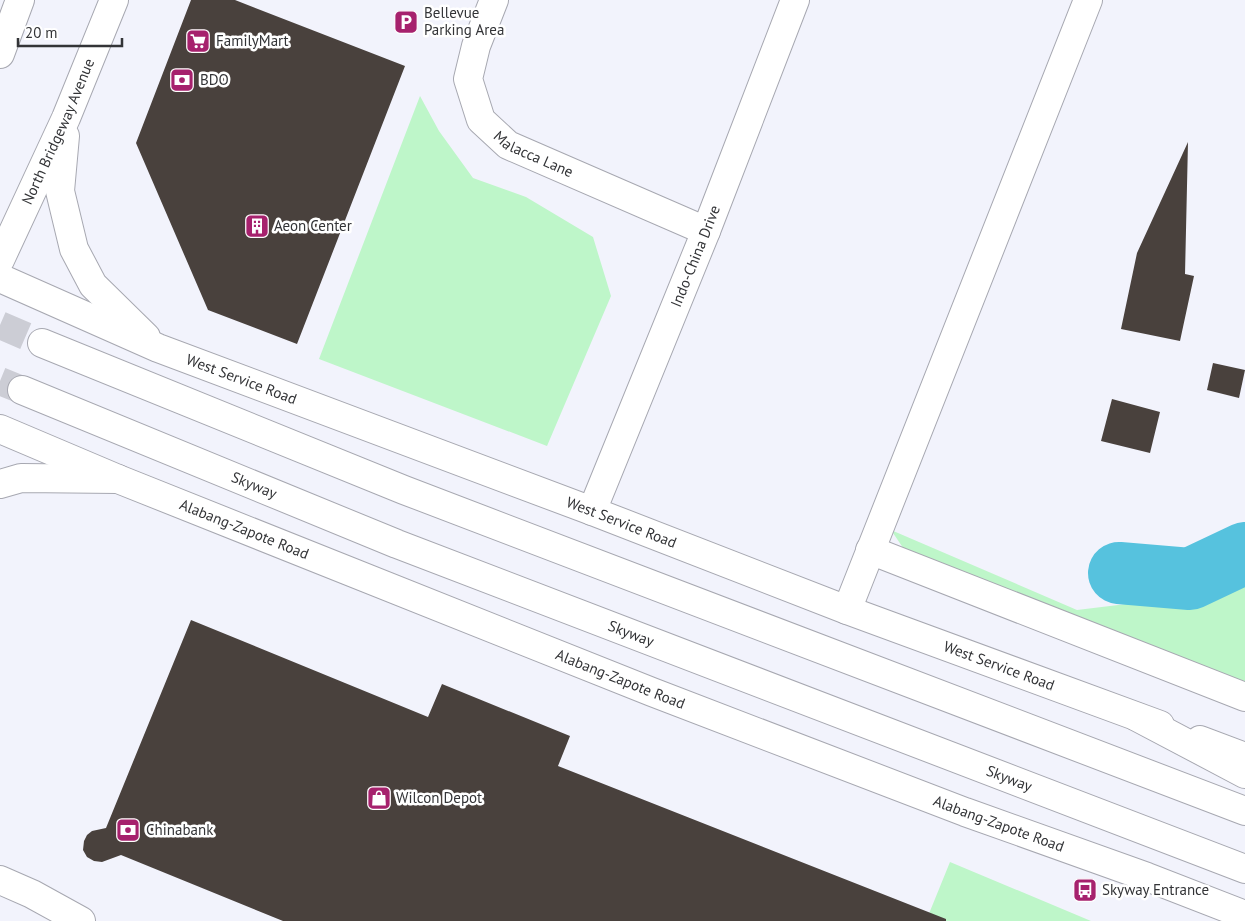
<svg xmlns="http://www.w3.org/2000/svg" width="1245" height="921" viewBox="0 0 1245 921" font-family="'PT Sans',sans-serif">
  <rect width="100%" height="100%" fill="#f2f3fc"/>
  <!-- green -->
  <path fill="#bef6c9" d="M420,96L439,131L473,178L526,197L593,237L611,296L547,446L319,359Z
    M891,530L1077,610L1184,597L1245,568V702L918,570Z
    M950,862L1091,921H926Z"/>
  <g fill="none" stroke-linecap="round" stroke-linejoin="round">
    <!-- river -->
    <path stroke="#56c2de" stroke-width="62" d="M1119,573L1190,579L1245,553"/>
  </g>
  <!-- building -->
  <path fill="#49413d" d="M191,0H235L405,66L297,344L208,310L136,143Z
    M1188,142L1185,274L1194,276L1180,341L1121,329L1137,253Z
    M1213,363L1245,370L1239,398L1207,390Z
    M1112,399L1160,412L1150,453L1101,441Z
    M191,620L428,717L442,684L570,736L558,766L946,919V921H283L121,855L102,862L94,861L87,857L83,850L84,841L87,835L92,831L106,828Z"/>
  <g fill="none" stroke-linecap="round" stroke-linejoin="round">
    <!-- highway-tunnel -->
    <path stroke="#cccdd5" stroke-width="28" stroke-dasharray="28 14" stroke-linecap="butt" d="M0,325L42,343
      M0,381L22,390"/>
    <!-- street casing -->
    <g stroke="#a7a8b1" stroke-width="30">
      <g id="street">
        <path id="s1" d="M494,0L476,46L468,79L481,120L508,145L706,231"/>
        <path id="s2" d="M592,511L706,231L795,0"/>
      </g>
    </g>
    <!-- secondary casing -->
    <g stroke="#a7a8b1" stroke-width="30">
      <g id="secondary">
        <path d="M0,54L20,0"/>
        <path d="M65,136L60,191L74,249L93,285L146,337"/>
        <path id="s3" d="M0,260L66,118L114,0"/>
        <path id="s4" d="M0,278L158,348L592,511L847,610L1160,725"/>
        <path d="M870,550L1245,697"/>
        <path d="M847,610L1088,0"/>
        <path d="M1200,740L1245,757"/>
      </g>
    </g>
    <!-- primary casing -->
    <g stroke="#a7a8b1" stroke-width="30">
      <g id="primary">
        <path id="s5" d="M0,429L118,479L652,692L965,812L1147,877L1245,915"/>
      </g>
    </g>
    <!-- highway casing -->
    <g stroke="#a7a8b1" stroke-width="30">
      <g id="highway">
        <path d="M42,343L404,490L1245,811"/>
        <path id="s6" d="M22,390L397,544L1245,869"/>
        <path d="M0,484L21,478L118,479"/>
        <path d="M1137,717L1245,774"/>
        <path d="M0,880L32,894L81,921"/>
      </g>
    </g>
    <!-- street -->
    <use href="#street" stroke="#fff" stroke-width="28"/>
    <!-- secondary -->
    <use href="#secondary" stroke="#fff" stroke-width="28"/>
    <!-- primary -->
    <use href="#primary" stroke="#fff" stroke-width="28"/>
    <!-- highway -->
    <use href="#highway" stroke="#fff" stroke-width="28"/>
  </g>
  <!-- icons -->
  <defs>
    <g id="parking-square" transform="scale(1.25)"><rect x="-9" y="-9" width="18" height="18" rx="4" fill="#a6216d" stroke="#fff"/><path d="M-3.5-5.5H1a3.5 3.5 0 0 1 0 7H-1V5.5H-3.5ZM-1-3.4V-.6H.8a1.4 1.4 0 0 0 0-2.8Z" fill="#fff"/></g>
    <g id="supermarket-square" transform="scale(1.25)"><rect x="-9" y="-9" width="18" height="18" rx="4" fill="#a6216d" stroke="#fff"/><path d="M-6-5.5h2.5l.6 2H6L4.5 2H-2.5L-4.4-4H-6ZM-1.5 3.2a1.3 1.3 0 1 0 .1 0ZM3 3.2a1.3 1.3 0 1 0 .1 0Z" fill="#fff"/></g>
    <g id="bank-square" transform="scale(1.25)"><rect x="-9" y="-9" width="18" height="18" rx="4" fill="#a6216d" stroke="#fff"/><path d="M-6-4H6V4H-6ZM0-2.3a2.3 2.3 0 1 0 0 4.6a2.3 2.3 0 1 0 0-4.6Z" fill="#fff"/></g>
    <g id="building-square" transform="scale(1.25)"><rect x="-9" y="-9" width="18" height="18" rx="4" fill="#a6216d" stroke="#fff"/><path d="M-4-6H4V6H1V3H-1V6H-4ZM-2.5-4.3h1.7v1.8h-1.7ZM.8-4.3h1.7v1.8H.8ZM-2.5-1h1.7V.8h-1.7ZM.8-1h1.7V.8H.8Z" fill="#fff"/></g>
    <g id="shop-square" transform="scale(1.25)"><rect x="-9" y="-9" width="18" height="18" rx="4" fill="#a6216d" stroke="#fff"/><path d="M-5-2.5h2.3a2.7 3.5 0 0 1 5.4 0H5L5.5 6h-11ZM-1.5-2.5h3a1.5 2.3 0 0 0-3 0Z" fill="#fff"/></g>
    <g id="bus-square" transform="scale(1.25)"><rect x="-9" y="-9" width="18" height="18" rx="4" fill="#a6216d" stroke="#fff"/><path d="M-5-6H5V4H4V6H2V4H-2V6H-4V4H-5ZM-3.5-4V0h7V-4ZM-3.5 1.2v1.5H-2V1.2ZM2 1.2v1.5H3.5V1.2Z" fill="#fff"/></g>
  </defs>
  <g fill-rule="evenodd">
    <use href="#parking-square" x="406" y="22"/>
    <use href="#supermarket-square" x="198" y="41"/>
    <use href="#bank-square" x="182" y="80"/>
    <use href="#building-square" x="257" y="226"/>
    <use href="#shop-square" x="379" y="798"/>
    <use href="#bank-square" x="128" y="830"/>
    <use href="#bus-square" x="1085" y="890"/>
  </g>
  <g text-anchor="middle" stroke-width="5" stroke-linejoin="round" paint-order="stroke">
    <!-- poi labels -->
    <g font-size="15" fill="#333437" stroke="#fff" text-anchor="start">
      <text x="424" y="18">Bellevue<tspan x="424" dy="17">Parking Area</tspan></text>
      <text x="216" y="46">FamilyMart</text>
      <text x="200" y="85">BDO</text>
      <text x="274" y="231">Aeon Center</text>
      <text x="396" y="803">Wilcon Depot</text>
      <text x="146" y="835">Chinabank</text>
      <text x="1102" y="895">Skyway Entrance</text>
    </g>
    <!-- street labels -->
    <g font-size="15" fill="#333437" stroke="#fff">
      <text dy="5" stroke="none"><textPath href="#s3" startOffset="141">North Bridgeway Avenue</textPath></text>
      <text dy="5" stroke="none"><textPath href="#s1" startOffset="190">Malacca Lane</textPath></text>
      <text dy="5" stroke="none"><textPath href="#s2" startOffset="275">Indo-China Drive</textPath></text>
      <text dy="5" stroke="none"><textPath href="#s4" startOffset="262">West Service Road</textPath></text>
      <text dy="5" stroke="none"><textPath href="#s6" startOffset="251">Skyway</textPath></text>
      <text dy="5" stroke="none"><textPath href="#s4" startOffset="668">West Service Road</textPath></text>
      <text dy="5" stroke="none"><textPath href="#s5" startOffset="264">Alabang-Zapote Road</textPath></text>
      <text dy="5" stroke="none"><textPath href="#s6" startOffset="656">Skyway</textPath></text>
      <text dy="5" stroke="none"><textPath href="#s4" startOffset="1072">West Service Road</textPath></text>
      <text dy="5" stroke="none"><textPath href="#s5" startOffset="669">Alabang-Zapote Road</textPath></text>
      <text dy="5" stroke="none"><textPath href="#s6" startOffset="1061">Skyway</textPath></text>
      <text dy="5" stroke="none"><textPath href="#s5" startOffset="1074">Alabang-Zapote Road</textPath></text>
    </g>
  </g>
  <!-- scale -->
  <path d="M18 38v8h104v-8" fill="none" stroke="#333437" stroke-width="2.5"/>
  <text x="25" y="38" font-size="15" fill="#333437" stroke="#ffffff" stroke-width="4" paint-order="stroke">20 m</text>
</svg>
